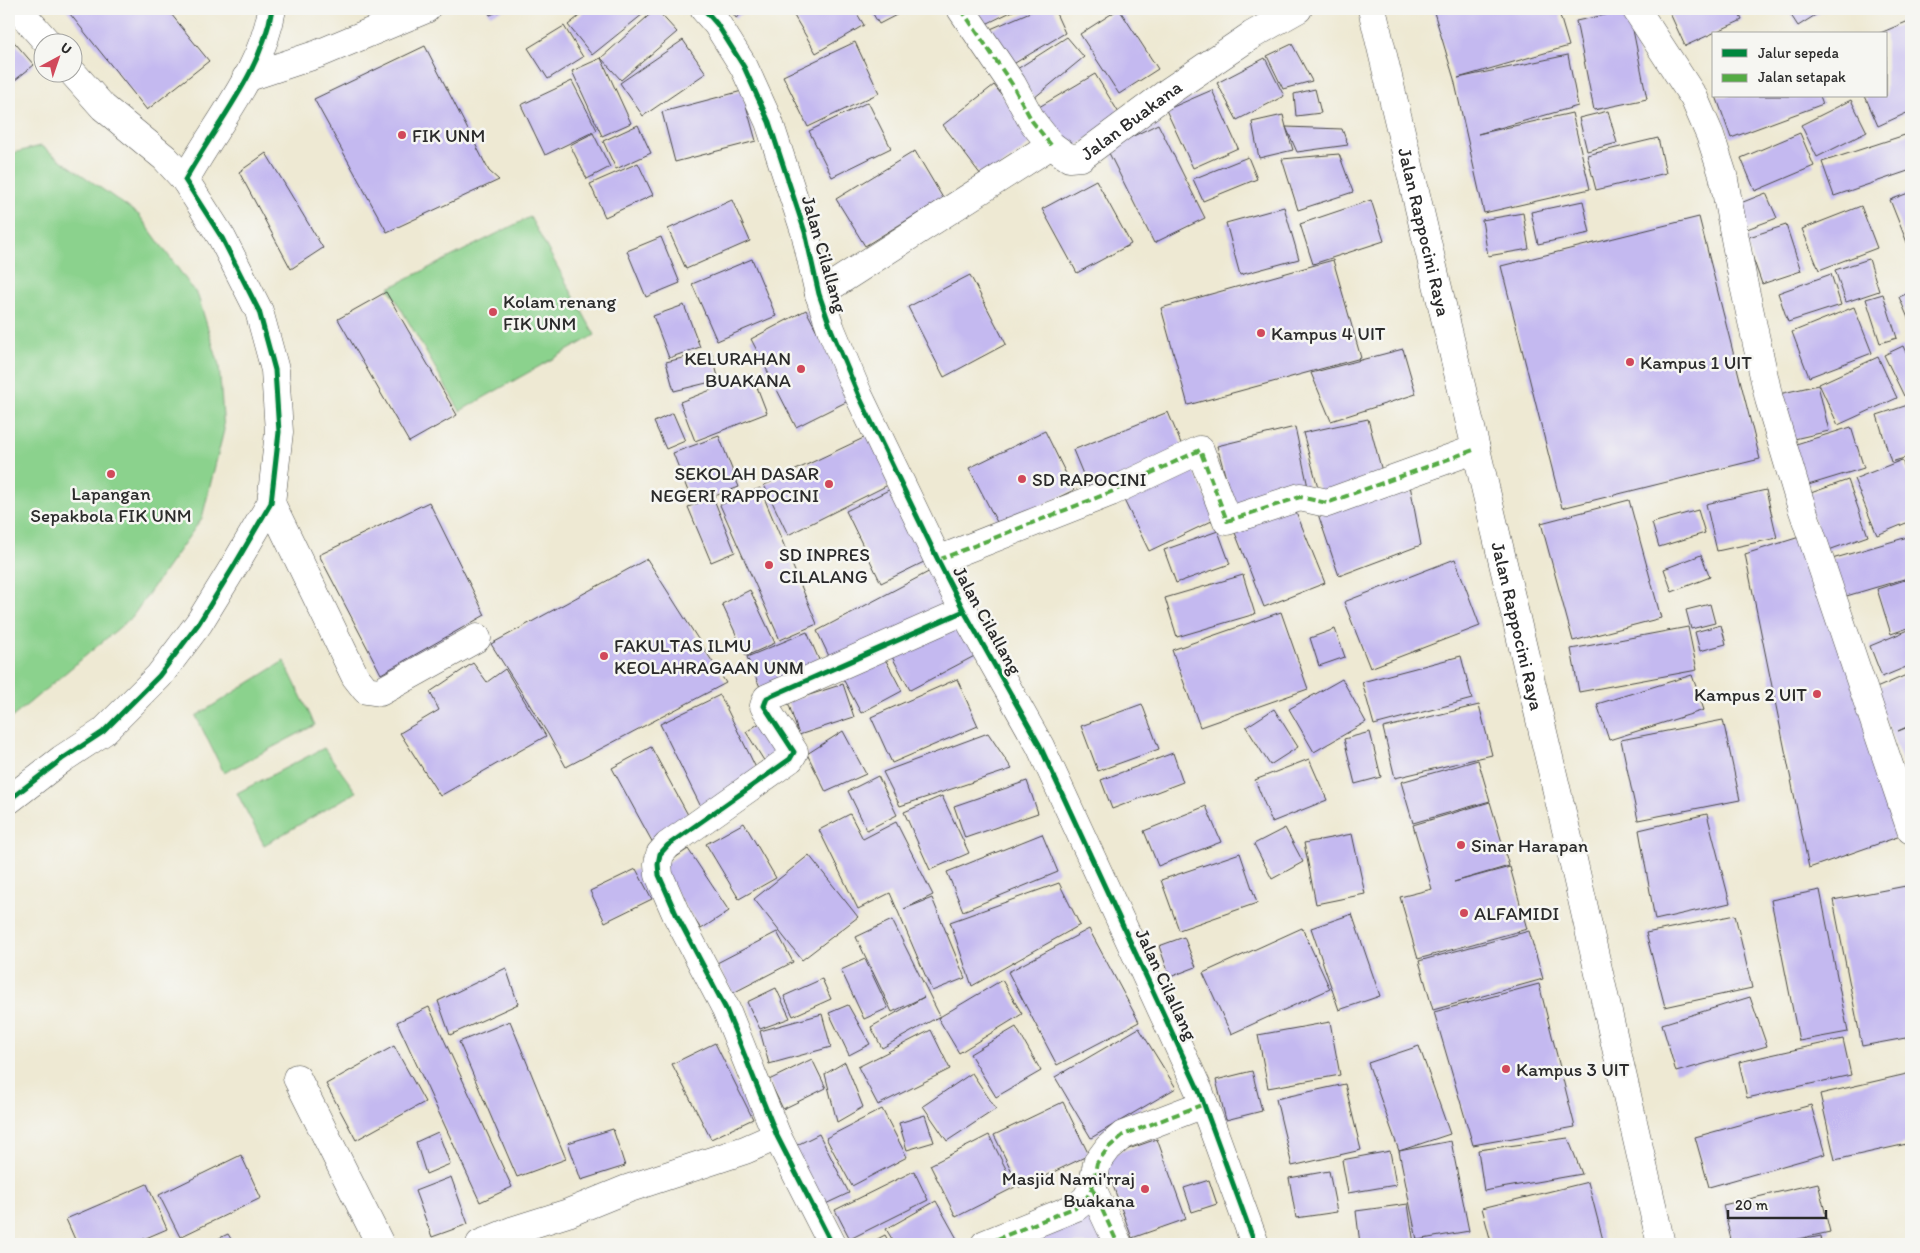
<svg xmlns="http://www.w3.org/2000/svg" width="1920" height="1253" viewBox="0 0 1920 1253" font-family="Itim,sans-serif">
  <rect width="100%" height="100%" fill="#f6f6f2"/>
  <filter id="ink" filterUnits="userSpaceOnUse"><feTurbulence type="fractalNoise" baseFrequency=".02" numOctaves="2"/><feDisplacementMap in="SourceGraphic" scale="10" xChannelSelector="R" yChannelSelector="G"/><feConvolveMatrix kernelMatrix="1 2 1 2 8 2 1 2 1" color-interpolation-filters="sRGB"/></filter>
  <filter id="wash" filterUnits="userSpaceOnUse"><feTurbulence type="fractalNoise" baseFrequency=".0096" numOctaves="4" result="noise"/><feDisplacementMap in="SourceGraphic" scale="20" xChannelSelector="R" yChannelSelector="G"/><feGaussianBlur stdDeviation="1.12" result="paint"/><feColorMatrix in="noise" values="0 0 0 0 0 0 0 0 0 0 0 0 0 0 0 0 0 1.4 0 .05"/><feComposite in="paint" operator="in"/></filter>
  <g filter="url(#wash)">
    <rect width="100%" height="100%" fill="#eee9d3"/>
    <!-- green -->
    <path fill="#8bd28d" stroke="#5b7e5c" d="M41,146L139,215L198,296L219,365L224,430L202,518L132,617L9,720V154Z
      M530,217L595,335L460,411L389,288Z
      M284,661L315,725L224,773L196,716Z
      M324,748L356,792L264,845L237,793Z"/>
    <g id="blocks">
      <!-- building -->
      <path fill="#c4b9f0" d="M66,9H167L209,61L147,110Z
        M487,9H505L490,15Z
        M588,9H639L643,14L592,55L568,25Z
        M656,9L677,32L621,80L601,58L631,123L602,136L572,71L601,58Z
        M730,9H748L736,18Z
        M790,9H854L864,25L816,53Z
        M870,9H908L879,24Z
        M976,9H1017L986,24Z
        M1037,9H1054L1065,33L1010,66L986,31Z
        M1119,9L1158,69L1119,94L1080,34Z
        M1433,9H1558L1569,46L1458,78L1568,55L1578,106L1478,134L1572,113L1590,189L1484,213L1454,79Z
        M1668,9H1737L1742,20L1685,46Z
        M1787,9H1825L1798,26Z
        M1629,10L1647,99L1594,110L1576,21Z
        M1911,20V111L1878,126L1865,96H1886V34H1878Z
        M564,26L583,57L548,79L528,48Z
        M9,36L34,65L9,85Z
        M1067,37L1084,57L1034,98L1014,71Z
        M683,40L706,73L643,116L620,83Z
        M855,42L879,93L808,127L783,76Z
        M1292,44L1312,81L1283,89L1267,56Z
        M425,46L489,171L499,180L387,232L314,99Z
        M1265,58L1284,96L1237,120L1217,83Z
        M1095,74L1122,118L1066,152L1039,107Z
        M572,81L597,130L545,155L521,105Z
        M994,85L1036,139L984,179L943,125Z
        M1315,89L1321,113L1296,116L1294,94Z
        M1212,90L1238,148L1193,168L1166,110Z
        M742,91L756,141L675,162L662,112Z
        M1716,96H1820L1823,104L1731,138Z
        M1851,100L1867,132L1817,157L1801,125Z
        M868,102L891,148L832,177L809,131Z
        M1608,111L1617,143L1587,151L1579,118Z
        M1283,115L1286,127L1342,129L1348,145L1297,152L1286,127L1293,150L1259,158L1252,122Z
        M1158,124L1205,218L1154,243L1107,149Z
        M638,125L651,153L616,169L603,141Z
        M593,133L610,167L587,179L570,145Z
        M1800,133L1814,166L1755,191L1741,158Z
        M1911,133V170L1834,196L1822,162Z
        M1658,138L1666,173L1596,190L1587,155Z
        M915,151L943,198L865,246L836,199Z
        M266,153L323,248L291,269L239,172Z
        M1339,154L1353,192L1298,210L1282,159Z
        M1248,157L1257,179L1203,201L1193,179Z
        M638,163L653,195L605,217L590,184Z
        M1096,180L1131,244L1077,273L1042,209Z
        M1911,192V250H1910L1890,200Z
        M1766,193L1777,218L1747,229L1738,204Z
        M732,200L750,241L686,269L668,229Z
        M1371,200L1384,241L1313,264L1300,224Z
        M1583,201L1590,233L1538,244L1531,212Z
        M1861,206L1877,248L1819,270L1802,229Z
        M1284,207L1299,259L1240,275L1226,223Z
        M1523,213L1529,249L1488,256L1482,220Z
        M1699,217L1760,459L1562,508L1501,266Z
        M1786,225L1801,271L1762,284L1746,238Z
        M661,237L680,283L646,297L627,251Z
        M752,259L776,316L717,341L692,284Z
        M1869,259L1879,291L1846,302L1835,270Z
        M1333,260L1361,358L1188,405L1161,308Z
        M1831,274L1841,305L1788,322L1778,293Z
        M970,275L1006,344L944,377L908,307Z
        M386,292L457,415L409,442L338,319Z
        M1911,292V325L1899,297Z
        M1883,294L1897,338L1880,343L1866,299Z
        M684,305L700,347L669,358L653,316Z
        M1854,307L1872,353L1809,377L1792,332Z
        M806,310L852,399L796,427L751,339Z
        M1903,346L1911,364V393L1904,396L1884,355Z
        M1403,349L1416,394L1331,421L1311,373Z
        M711,351L719,380L674,391L666,362Z
        M1878,357L1897,398L1838,425L1819,384Z
        M752,374L767,413L695,441L680,402Z
        M1818,385L1829,431L1790,440L1779,394Z
        M1911,404V456L1891,462L1877,415Z
        M1168,412L1185,453L1090,491L1073,450Z
        M673,413L685,441L666,449L654,422Z
        M1368,419L1384,479L1321,498L1303,433Z
        M1295,427L1308,487L1234,507L1217,446Z
        M1851,427L1864,468L1805,486L1793,445Z
        M1045,431L1074,490L999,526L969,468Z
        M872,434L894,482L788,535L764,485Z
        M719,436L739,487L693,504L673,453Z
        M1188,459L1216,519L1149,551L1120,492Z
        M1902,460L1911,483V521L1877,535L1854,479Z
        M1848,480L1868,536L1826,551L1805,495Z
        M1410,485L1421,545L1339,576L1318,514Z
        M897,486L932,558L881,583L846,511Z
        M760,488L817,624L780,640L720,505Z
        M1766,490L1777,538L1717,551L1706,504Z
        M713,497L735,552L711,562L688,507Z
        M1629,500L1661,618L1573,641L1541,523Z
        M429,502L485,615L381,674L319,555Z
        M1292,502L1325,583L1264,607L1232,525Z
        M1698,510L1705,533L1659,547L1652,523Z
        M1218,531L1230,564L1176,583L1164,550Z
        M1806,535L1909,833L1809,868L1745,554Z
        M1911,536V577L1843,597L1832,559Z
        M1701,555L1710,577L1672,592L1664,569Z
        M647,559L726,683L566,767L548,734L491,644Z
        M1455,559L1480,626L1370,668L1344,602Z
        M936,568L960,613L838,675L817,631Z
        M1243,575L1255,614L1177,637L1165,598Z
        M1911,578V627L1891,634L1877,589Z
        M750,590L775,643L746,656L722,604Z
        M1710,604L1715,623L1691,629L1686,610Z
        M1281,612L1308,689L1200,727L1172,650Z
        M963,617L982,652L910,690L891,655Z
        M1721,625L1726,644L1700,651L1695,632Z
        M1688,627L1697,670L1579,692L1571,649Z
        M1335,629L1345,657L1319,666L1310,638Z
        M1911,629V665L1882,677L1870,646Z
        M807,632L826,676L766,701L747,657Z
        M883,655L902,691L861,713L842,677Z
        M1461,656L1472,699L1374,725L1362,682Z
        M473,663L487,682L505,669L546,736L440,796L400,733L439,710L430,692Z
        M1911,673V725L1898,731L1911,726V784L1874,689Z
        M1692,675L1704,710L1609,740L1597,704Z
        M957,679L978,726L892,763L871,717Z
        M1342,679L1366,722L1314,752L1289,709Z
        M843,684L854,717L799,735L788,702Z
        M720,695L761,778L701,807L660,724Z
        M1142,704L1159,749L1098,771L1081,726Z
        M1479,705L1492,755L1395,778L1383,728Z
        M1274,709L1298,747L1270,765L1246,727Z
        M772,715L796,753L770,770L746,732Z
        M1723,720L1740,800L1638,820L1621,740Z
        M843,731L866,774L826,792L807,754Z
        M1370,732L1381,777L1355,784L1344,739Z
        M988,733L1012,769L900,806L883,772Z
        M651,747L693,824L654,845L612,768Z
        M1173,753L1183,782L1112,809L1101,780Z
        M1309,759L1327,800L1272,822L1255,780Z
        M1478,760L1490,801L1413,823L1401,782Z
        M878,776L897,815L867,830L848,791Z
        M1027,781L1038,813L965,838L954,806Z
        M942,796L969,853L930,870L904,812Z
        M1490,802L1509,866L1454,882L1510,867L1527,929L1418,959L1400,897L1432,889L1413,825Z
        M1206,806L1221,842L1158,866L1144,831Z
        M850,814L863,839L896,822L933,895L904,909L932,898L965,978L932,991L890,893L858,909L819,830Z
        M1707,814L1730,903L1655,920L1639,830Z
        M744,823L776,878L739,899L706,844Z
        M1285,828L1303,862L1272,879L1254,844Z
        M1042,834L1058,872L963,911L947,872Z
        M1352,834L1365,894L1316,904L1304,843Z
        M688,849L729,911L701,929L660,868Z
        M1240,853L1257,903L1179,930L1161,880Z
        M809,855L858,917L802,960L754,899Z
        M636,869L652,899L605,922L590,891Z
        M1059,883L1080,925L972,986L950,922Z
        M1911,885V1037L1862,1046L1833,900Z
        M1820,890L1848,1032L1799,1041L1771,900Z
        M1352,914L1380,996L1339,1010L1311,928Z
        M1735,915L1752,988L1665,1007L1646,933Z
        M892,920L940,1016L882,1048L871,1027L924,997L892,1012L856,937Z
        M1302,928L1330,989L1231,1034L1203,973Z
        M1089,929L1139,1022L1057,1065L1008,972Z
        M1529,931L1543,979L1433,1010L1419,961Z
        M777,932L793,962L733,993L717,963Z
        M1184,937L1196,967L1170,977L1159,946Z
        M865,959L888,1008L864,1019L841,970Z
        M506,968L518,1004L450,1035L438,1001Z
        M822,979L831,999L793,1016L784,996Z
        M1002,980L1022,1014L959,1053L938,1018Z
        M1539,984L1575,1127L1473,1145L1434,1012Z
        M776,988L790,1018L760,1029L747,1002Z
        M1750,997L1767,1046L1676,1072L1662,1024Z
        M848,1005L870,1044L849,1055L829,1013Z
        M429,1007L512,1187L480,1202L397,1022Z
        M822,1014L831,1047L769,1064L760,1031Z
        M510,1021L566,1159L517,1177L459,1042Z
        M1330,1022L1340,1075L1268,1088L1258,1035Z
        M1016,1027L1041,1071L996,1097L970,1054Z
        M1139,1028L1176,1088L1091,1138L1055,1077Z
        M931,1030L950,1069L878,1105L858,1067Z
        M1843,1039L1851,1075L1747,1098L1739,1062Z
        M715,1043L753,1119L711,1139L672,1064Z
        M394,1046L425,1102L356,1140L326,1084Z
        M1419,1046L1450,1134L1399,1151L1368,1063Z
        M812,1059L826,1088L783,1109L769,1080Z
        M845,1062L863,1107L837,1122L825,1074Z
        M1252,1071L1262,1111L1226,1120L1216,1080Z
        M972,1073L996,1109L947,1141L923,1106Z
        M1911,1073V1143L1835,1160L1820,1094Z
        M1345,1084L1361,1150L1292,1166L1276,1099Z
        M1063,1102L1089,1155L1020,1188L994,1135Z
        M1811,1105L1825,1154L1709,1187L1695,1137Z
        M882,1109L907,1157L852,1186L826,1138Z
        M925,1115L934,1142L907,1150L899,1123Z
        M613,1129L625,1166L581,1180L568,1143Z
        M438,1132L450,1164L426,1174L416,1142Z
        M819,1134L849,1193L819,1207L789,1149Z
        M989,1135L1015,1187L956,1217L930,1165Z
        M1568,1138L1582,1174L1484,1191L1478,1150Z
        M1157,1139L1186,1219L1132,1238L1103,1158Z
        M1451,1141L1469,1231L1417,1240L1399,1151Z
        M1390,1151L1396,1185L1348,1193L1342,1160Z
        M241,1155L261,1198L180,1237L159,1195Z
        M914,1171L928,1200L850,1239L835,1210Z
        M1329,1171L1337,1212L1296,1218L1289,1178Z
        M451,1177L468,1224L432,1237L415,1191Z
        M1209,1180L1217,1204L1192,1212L1184,1188Z
        M1588,1182L1604,1244H1499L1498,1240L1491,1242L1482,1208Z
        M1818,1183L1830,1232L1775,1244H1732L1723,1205Z
        M147,1184L167,1229L132,1244H77L66,1219Z
        M936,1201L960,1244H895L886,1229Z
        M1408,1204L1414,1244H1360L1356,1211Z
        M1090,1205L1108,1244H1004Z
        M228,1234L234,1244H207Z
        M885,1235L890,1244H868Z
        M1821,1236L1822,1244H1787V1243Z"/>
    </g>
  </g>
  <g filter="url(#ink)">
    <use href="#blocks" fill-opacity="0" stroke="#484844" stroke-width="1"/>
    <g fill="none" stroke-linecap="round" stroke-linejoin="round">
      <!-- street casing -->
      <g stroke="#484844" stroke-width="29">
        <g id="street">
          <path d="M18,9L47,42"/>
          <path id="s1" d="M961,9L1012,84L1032,121L1051,145L1069,158L1081,157L1171,90L1252,35L1298,9"/>
          <path d="M1636,9L1694,98L1710,135L1723,175L1743,281L1769,399L1798,496L1911,830"/>
          <path d="M72,72L103,107L165,158L185,180"/>
          <path d="M246,78L318,54L426,9"/>
          <path d="M819,294L1051,145"/>
          <path d="M271,503L355,676L366,690L380,692L477,638"/>
          <path d="M938,560L1111,492L1200,450L1227,521L1300,497L1327,503L1476,449"/>
          <path d="M9,800L62,759L103,732L159,676L199,623L234,566L271,503L279,432L275,370L259,311L222,238L185,180C215,125 262,72 272,9"/>
          <path d="M297,1078L380,1244"/>
          <path d="M1092,1188L1118,1244"/>
          <path d="M480,1244L514,1230L568,1213L627,1189L745,1150L777,1136"/>
          <path d="M832,1244L777,1136L726,1009L676,914L659,875L658,864L660,854L668,845L790,759L794,752L764,706L767,698L964,611"/>
          <path d="M985,1244L1076,1207L1086,1199L1092,1188L1097,1163L1108,1148L1123,1135L1204,1104"/>
        </g>
      </g>
      <!-- secondary casing -->
      <g stroke="#484844" stroke-width="29">
        <g id="secondary">
          <path d="M704,9L717,24L744,67L769,122L805,232L819,294L831,329L859,396L938,560L964,611L1040,746L1199,1091L1255,1244"/>
          <path id="s2" d="M1372,9L1568,838L1661,1244"/>
        </g>
      </g>
      <!-- street -->
      <use href="#street" stroke="#fff" stroke-width="28"/>
      <!-- secondary -->
      <use href="#secondary" stroke="#fff" stroke-width="28"/>
      <!-- quiet -->
      <path stroke="#54ab44" stroke-width="4" stroke-dasharray="8 4" stroke-linecap="butt" d="M961,9L1012,84L1032,121L1051,145
        M938,560L1111,492L1200,450L1227,521L1300,497L1327,503L1476,449
        M1092,1188L1118,1244
        M985,1244L1076,1207L1086,1199L1092,1188L1097,1163L1108,1148L1123,1135L1204,1104"/>
      <!-- cycleway casing -->
      <g stroke="#f6f6f2" stroke-width="8">
        <path id="cycleway" d="M704,9L717,24L744,67L769,122L805,232L819,294L831,329L859,396L938,560L964,611L1040,746L1199,1091L1255,1244
          M9,800L62,759L103,732L159,676L199,623L234,566L271,503L279,432L275,370L259,311L222,238L185,180C215,125 262,72 272,9
          M832,1244L777,1136L726,1009L676,914L659,875L658,864L660,854L668,845L790,759L794,752L764,706L767,698L964,611"/>
      </g>
      <!-- cycleway -->
      <use href="#cycleway" stroke="#00873e" stroke-width="5"/>
    </g>
  </g>
  <!-- markers -->
  <g fill="#d1495b" stroke="#f6f6f2" stroke-width="2">
    <circle cx="402" cy="135" r="5"/>
    <circle cx="493" cy="312" r="5"/>
    <circle cx="1261" cy="333" r="5"/>
    <circle cx="1630" cy="362" r="5"/>
    <circle cx="801" cy="369" r="5"/>
    <circle cx="111" cy="474" r="5"/>
    <circle cx="1022" cy="479" r="5"/>
    <circle cx="829" cy="484" r="5"/>
    <circle cx="769" cy="565" r="5"/>
    <circle cx="604" cy="656" r="5"/>
    <circle cx="1817" cy="694" r="5"/>
    <circle cx="1461" cy="845" r="5"/>
    <circle cx="1464" cy="913" r="5"/>
    <circle cx="1506" cy="1069" r="5"/>
    <circle cx="1145" cy="1189" r="5"/>
  </g>
  <g text-anchor="middle" stroke-width="5" stroke-linejoin="round" paint-order="stroke">
    <!-- street labels -->
    <g font-size="19" fill="#2b2b2b" stroke="#f6f6f2">
      <text dy="7" stroke="none"><textPath href="#s1" startOffset="260">Jalan Buakana</textPath></text>
      <text dy="7" stroke="none"><textPath href="#s2" startOffset="229">Jalan Rappocini Raya</textPath></text>
      <text transform="translate(825 254) rotate(74)" y="7">Jalan Cilallang</text>
      <text transform="translate(988 620) rotate(61)" y="7">Jalan Cilallang</text>
      <text dy="7" stroke="none"><textPath href="#s2" startOffset="634">Jalan Rappocini Raya</textPath></text>
      <text transform="translate(1167 984) rotate(65)" y="7">Jalan Cilallang</text>
    </g>
    <!-- poi labels -->
    <g font-size="19" fill="#2b2b2b" stroke="#f6f6f2" text-anchor="start">
      <text x="412" y="142">FIK UNM</text>
      <text x="503" y="308">Kolam renang<tspan x="503" dy="22">FIK UNM</tspan></text>
      <text x="1271" y="340">Kampus 4 UIT</text>
      <text x="791" y="365" text-anchor="end">KELURAHAN<tspan x="791" dy="22">BUAKANA</tspan></text>
      <text x="1640" y="369">Kampus 1 UIT</text>
      <text x="819" y="480" text-anchor="end">SEKOLAH DASAR<tspan x="819" dy="22">NEGERI RAPPOCINI</tspan></text>
      <text x="1032" y="486">SD RAPOCINI</text>
      <text x="111" y="500" text-anchor="middle">Lapangan<tspan x="111" dy="22">Sepakbola FIK UNM</tspan></text>
      <text x="779" y="561">SD INPRES<tspan x="779" dy="22">CILALANG</tspan></text>
      <text x="614" y="652">FAKULTAS ILMU<tspan x="614" dy="22">KEOLAHRAGAAN UNM</tspan></text>
      <text x="1807" y="701" text-anchor="end">Kampus 2 UIT</text>
      <text x="1471" y="852">Sinar Harapan</text>
      <text x="1474" y="920">ALFAMIDI</text>
      <text x="1516" y="1076">Kampus 3 UIT</text>
      <text x="1135" y="1185" text-anchor="end">Masjid Nami'rraj<tspan x="1135" dy="22">Buakana</tspan></text>
    </g>
  </g>
  <!-- margin -->
  <rect width="1920" height="1253" fill="none" stroke="#f6f6f2" stroke-width="30"/>
  <!-- legend -->
  <rect x="1712" y="32" width="175" height="65" fill="#f6f6f2" stroke="#a5a5a2"/>
  <rect x="1722" y="49" width="25" height="8" fill="#00873e" stroke="#a5a5a2"/>
  <text x="1758" y="58" font-size="15" fill="#2b2b2b">Jalur sepeda</text>
  <rect x="1722" y="74" width="25" height="8" fill="#54ab44" stroke="#a5a5a2"/>
  <text x="1758" y="82" font-size="15" fill="#2b2b2b">Jalan setapak</text>
  <!-- north arrow -->
  <g transform="translate(58 58) rotate(40)"><circle r="24" fill="#f6f6f2" stroke="#a5a5a2"/>
  <path d="M0-4L9 19L0 12L-9 19Z" fill="#d1495b"/>
  <text y="-8" font-size="14" font-weight="bold" text-anchor="middle" fill="#2b2b2b">U</text>
  </g>
  <!-- scale -->
  <path d="M1728 1210v8h98v-8" fill="none" stroke="#2b2b2b" stroke-width="2.5"/>
  <text x="1735" y="1210" font-size="15" fill="#2b2b2b" stroke="#f6f6f2" stroke-width="4" paint-order="stroke">20 m</text>
</svg>
